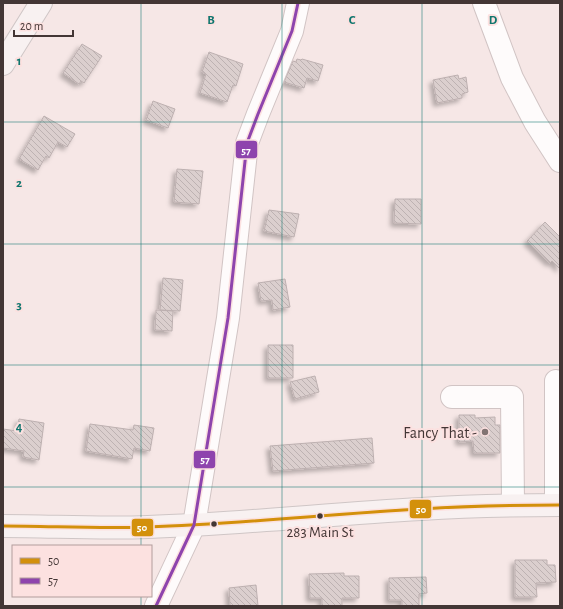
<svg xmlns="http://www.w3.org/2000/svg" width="563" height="609" viewBox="0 0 563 609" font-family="'Alegreya Sans',sans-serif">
  <defs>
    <pattern id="building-back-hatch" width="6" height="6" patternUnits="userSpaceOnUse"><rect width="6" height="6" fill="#dbcfce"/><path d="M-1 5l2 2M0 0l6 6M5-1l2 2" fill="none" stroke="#bdb2b2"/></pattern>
    <filter id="shadow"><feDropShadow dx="-3.5" dy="3.5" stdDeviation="2" flood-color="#0004"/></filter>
  </defs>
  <rect width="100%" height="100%" fill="#f6e7e6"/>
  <!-- building -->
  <path fill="url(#building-back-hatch)" stroke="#bdb0b0" filter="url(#shadow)" d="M82,44L102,56L84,83L81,81L79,84L63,73Z
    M209,52L243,64L236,86L233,85L227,102L200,93L206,74L202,72Z
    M297,59L301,60L302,59L323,65L318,81L307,78L304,88L284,82L293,61L296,62Z
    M458,75L459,79L466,77L468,92L462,94V98L437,103L433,80Z
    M153,101L175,109L168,128L146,120Z
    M44,116L75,134L67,147L58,142L49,158L46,156L38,170L19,159Z
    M177,169L203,171L199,204L174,202Z
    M395,199H421V224L394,223Z
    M269,210L299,214L294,237L264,231Z
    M545,222L560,237V269L552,261L550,263L527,241Z
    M163,278L183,280L180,311L160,310Z
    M285,279L290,307L273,310L272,300L261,301L258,283Z
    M156,310L173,311L172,331L155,330Z
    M268,345H293V378H268Z
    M315,376L319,392L295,399L290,382Z
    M459,415H475V418L495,417V425H500V453H474L473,441L459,442Z
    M19,419L44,423L39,460L23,457L24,451L3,448V429L17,431Z
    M90,424L133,430L134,425L154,428L150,451L134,448L132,459L86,451Z
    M372,438L374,463L273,471L270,446Z
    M515,560H547V565H555L556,582L536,583L537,597H515Z
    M344,573V576H359V598H342V606H322V598H310L309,574Z
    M426,577L427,593L419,594V606H402V600H389V578Z
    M256,585L258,606H230L229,588Z"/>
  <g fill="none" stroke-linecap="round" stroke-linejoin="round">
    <!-- minor casing -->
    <g stroke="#d1c4c4" stroke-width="24">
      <path id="minor" d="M484,3L512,78L535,122L560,161
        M556,381V505
        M452,397H512L513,505
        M156,606L194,525L228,318L247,143L258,114L292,31L298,3"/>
    </g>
    <!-- major casing -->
    <g stroke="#cfc6c6" stroke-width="24">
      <path id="major" d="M3,64L41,3
        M3,526C51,526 100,529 148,527C239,524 330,514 421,509C467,506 513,505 560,505"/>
    </g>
    <!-- minor -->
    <use href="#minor" stroke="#fefbfb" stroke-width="22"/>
    <!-- major -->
    <use href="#major" stroke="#f8f1f1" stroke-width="22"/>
    <!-- bus-1 casing -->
    <g stroke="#fce1e0" stroke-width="6">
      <path id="bus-1" d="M3,526C51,526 100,529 148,527C239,524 330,514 421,509C467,506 513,505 560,505"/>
    </g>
    <!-- bus-2 casing -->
    <g stroke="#fce1e0" stroke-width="6">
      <path id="bus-2" d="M156,606L194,525L228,318L247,143L258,114L292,31L298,3"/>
    </g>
    <!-- bus-1 -->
    <use href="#bus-1" stroke="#d3900b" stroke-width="3"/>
    <!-- bus-2 -->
    <use href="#bus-2" stroke="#8e44ad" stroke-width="3"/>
  </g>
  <!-- grid -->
  <path fill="none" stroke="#0f766e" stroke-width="1" stroke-opacity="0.55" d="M141,3V546M282,3V606M422,3V606M3,122H560M3,244H560M3,365H560M3,487H560M141,596V606"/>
  <!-- markers -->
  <circle fill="#827473" stroke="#fce1e0" stroke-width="1.5" cx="485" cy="432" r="4"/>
  <g fill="#433635" stroke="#fce1e0" stroke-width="1.5">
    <circle cx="320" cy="516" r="3.5"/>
    <circle cx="214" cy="524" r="3.5"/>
  </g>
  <g text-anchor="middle" stroke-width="4" stroke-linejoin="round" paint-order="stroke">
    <!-- bus labels -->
    <g font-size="15" fill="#433635" stroke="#fce1e0">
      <text x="320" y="537">283 Main St</text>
    </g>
    <!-- poi labels -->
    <g font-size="16" fill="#433635" stroke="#fce1e0" text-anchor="end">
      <text x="477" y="438">Fancy That -</text>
    </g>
  </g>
  <g font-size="13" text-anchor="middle" font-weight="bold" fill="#0f766e" stroke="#fce1e0" stroke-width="4" stroke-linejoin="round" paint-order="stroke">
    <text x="211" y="24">B</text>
    <text x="352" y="24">C</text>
    <text x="493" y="24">D</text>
    <text x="19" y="65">1</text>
    <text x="19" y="187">2</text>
    <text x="19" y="309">3</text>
    <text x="19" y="431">4</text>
  </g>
  <g stroke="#fce1e0" stroke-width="1.5">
    <rect x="235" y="140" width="23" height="19" rx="4" fill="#8e44ad"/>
    <rect x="193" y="450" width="23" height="19" rx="4" fill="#8e44ad"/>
    <rect x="409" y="499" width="23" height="20" rx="4" fill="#d3900b"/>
    <rect x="131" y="518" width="23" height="19" rx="4" fill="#d3900b"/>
  </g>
  <g font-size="11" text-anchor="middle" font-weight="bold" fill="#fff">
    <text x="246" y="154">57</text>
    <text x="205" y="463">57</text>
    <text x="421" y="513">50</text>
    <text x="142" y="531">50</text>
  </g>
  <!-- border -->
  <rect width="563" height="609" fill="none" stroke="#433635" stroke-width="8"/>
  <!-- legend -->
  <rect x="12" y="545" width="140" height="52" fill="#fce1e0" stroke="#b29d9c"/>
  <rect x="20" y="558" width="20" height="6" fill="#d3900b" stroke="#b29d9c"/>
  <text x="48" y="565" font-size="12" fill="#433635">50</text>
  <rect x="20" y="578" width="20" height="6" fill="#8e44ad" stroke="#b29d9c"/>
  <text x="48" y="585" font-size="12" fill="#433635">57</text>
  <!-- scale -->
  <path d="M14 30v6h59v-6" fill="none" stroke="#433635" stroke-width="2"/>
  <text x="20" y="30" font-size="12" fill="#433635" stroke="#fce1e0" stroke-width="3" paint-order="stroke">20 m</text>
</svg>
